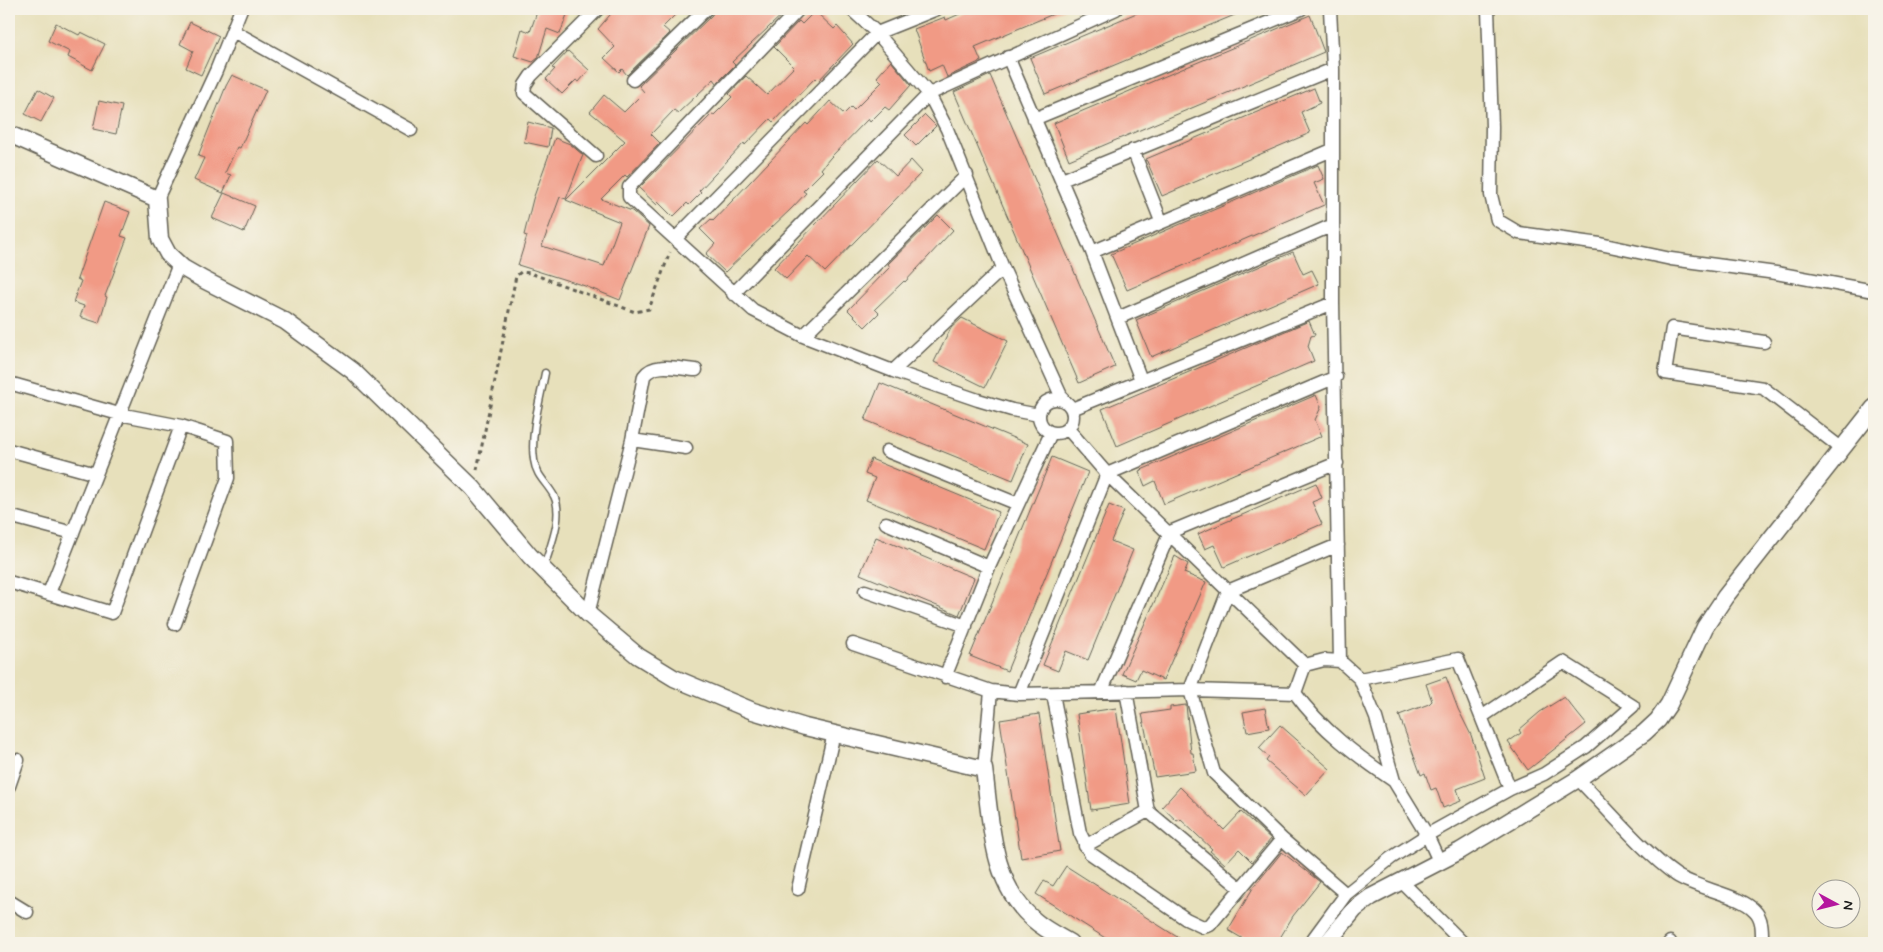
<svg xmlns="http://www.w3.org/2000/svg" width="1883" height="952" viewBox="0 0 1883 952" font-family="Mynerve,sans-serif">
  <rect width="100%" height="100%" fill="#f7f3e8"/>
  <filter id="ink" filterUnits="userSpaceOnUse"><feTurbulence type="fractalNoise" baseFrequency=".02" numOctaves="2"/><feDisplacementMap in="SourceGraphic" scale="10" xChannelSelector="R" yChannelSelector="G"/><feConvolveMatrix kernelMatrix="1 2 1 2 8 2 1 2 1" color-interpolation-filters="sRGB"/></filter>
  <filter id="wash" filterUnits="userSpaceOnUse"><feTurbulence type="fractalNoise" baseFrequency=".0096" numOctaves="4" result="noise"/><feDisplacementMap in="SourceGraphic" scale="20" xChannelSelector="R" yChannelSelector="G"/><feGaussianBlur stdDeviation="1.12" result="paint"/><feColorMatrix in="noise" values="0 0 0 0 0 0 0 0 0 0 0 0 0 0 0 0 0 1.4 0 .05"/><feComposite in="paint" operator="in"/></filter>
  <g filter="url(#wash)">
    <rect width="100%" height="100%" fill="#e7e0bb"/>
    <g id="blocks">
      <!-- building -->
      <path fill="#f19a85" d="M538,9H569L560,34L547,29L538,58L533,62L514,56L522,29L530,32Z
        M615,9H681L663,27L670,33L627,75L622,69L619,72L604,58L615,47L598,29Z
        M714,9L787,10L732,62L735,65L717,83L714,79L678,113L674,110L651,134L660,143L627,177L625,175L601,199L632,211L649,226L620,300L585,286L518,265L527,236L524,235L533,199L555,138L570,144L583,155L566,199L560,197L542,246L604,266L620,222L566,200L625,141L590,112L604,95L624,112L644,92L639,86L712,15Z
        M971,9H1065L975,47L981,61L947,77L942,65L929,71L914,29L945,17L946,20Z
        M1146,9H1249L1045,94L1030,58Z
        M815,11L834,29L837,26L853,44L818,81L815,78L773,122L770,119L745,145L744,143L699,191L701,193L689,205L687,203L673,217L658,202L657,205L639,188L712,114L714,115L732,97L729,94L746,76L767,95L794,67L774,47L799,21L802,24Z
        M1310,15L1324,52L1069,160L1054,123Z
        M190,22L219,36L201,75L186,68L193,51L180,44Z
        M56,23L79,35L81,32L105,44L92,70L68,57L70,52L48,41Z
        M568,51L589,70L579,82L576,80L562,94L546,79L555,69L552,68Z
        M891,61L911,85L889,110L885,107L870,122L868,119L830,158L821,169L823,171L803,191L806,193L792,208L725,272L706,254L715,244L700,229L711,219L713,221L806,123L808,125L830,101L844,114L851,107L854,110L882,82L877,77Z
        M232,75L266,90L240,148L237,147L225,173L231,175L223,193L194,180L204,158L198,156L226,86Z
        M990,75L1115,367L1079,383L954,92Z
        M1314,88L1320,103L1301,112L1310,133L1162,196L1146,159Z
        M38,89L54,98L41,122L25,114Z
        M99,101L122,106L116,134L93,129Z
        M925,115L936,126L916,146L905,135Z
        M528,122L551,128L548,147L524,142Z
        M878,159L896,176L911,160L922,172L825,272L808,256L786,279L774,268Z
        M1318,165L1324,179L1314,183L1324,205L1127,290L1111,254Z
        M224,193L255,206L244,232L212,218Z
        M104,202L130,212L121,236L127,238L105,296L107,297L99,323L80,317L84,306L73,302L81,281L77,279Z
        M938,215L953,230L905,282L904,281L875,309L879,313L865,327L848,310L890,267L888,264Z
        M1293,252L1303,274L1312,270L1319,284L1151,357L1136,320Z
        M962,318L1008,341L985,387L934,362L951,328Z
        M1309,321L1315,335L1311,336L1308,346L1314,361L1117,446L1102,409Z
        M880,383L1028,444L1013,480L865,420Z
        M1316,395L1321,407L1315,420L1322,436L1164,504L1155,481L1145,486L1139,471Z
        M1052,457L1088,472L1007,671L970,656Z
        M871,459L999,512L984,549L866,500L875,478L865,474Z
        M1316,483L1322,498L1312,502L1322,524L1224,567L1214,545L1205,549L1198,534Z
        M1109,505L1124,511L1111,541L1133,550L1088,660L1066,651L1058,671L1043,665Z
        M876,537L974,578L959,615L860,574Z
        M1175,556L1188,564L1184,573L1206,582L1163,680L1141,670L1136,680L1122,674Z
        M1446,677L1458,709L1471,735L1485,778L1457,789L1461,801L1443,808L1436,788L1431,790L1425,773L1421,775L1399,715L1429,704L1432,701L1426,684Z
        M1564,697L1586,724L1528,770L1508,742L1521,733L1519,730L1540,712Z
        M1186,705L1191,753H1193L1196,771L1155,777L1142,714L1170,710V707Z
        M1116,708L1130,804L1091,810L1077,714Z
        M1265,708L1269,728L1247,732L1243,712Z
        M1039,714L1060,851L1021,858L1000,720Z
        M1280,725L1330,769L1306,795L1266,761L1269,757L1259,748Z
        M1180,787L1224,830L1241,812L1271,839L1252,862L1239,849L1225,864L1210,851L1212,849L1180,819L1177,821L1162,807Z
        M1282,852L1320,882L1293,916L1277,943H1250L1228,930L1253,888Z
        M1066,866L1174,935L1188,943H1113L1036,894L1044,881L1053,886Z"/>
    </g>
  </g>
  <g filter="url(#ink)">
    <use href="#blocks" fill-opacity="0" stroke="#636154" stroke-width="1"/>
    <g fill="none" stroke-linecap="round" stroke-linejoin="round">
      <!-- service casing -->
      <g stroke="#636154" stroke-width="9">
        <path id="service" d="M544,567C550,547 564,516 554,496C547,483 536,476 534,460C530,433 540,400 545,373"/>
      </g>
      <!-- minor casing -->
      <g stroke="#636154" stroke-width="15">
        <path id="minor" d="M799,9L629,187V197L753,310L803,336L893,371L978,400L1012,410L1039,415
          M851,9L877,33L929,94L947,129L1003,268L1063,400
          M1330,9L1333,69V303L1340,661
          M1488,9L1492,127L1491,195L1497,220L1519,233L1600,244L1671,259L1776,273L1874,291
          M233,31L411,130
          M1008,57L1092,252L1141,380
          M633,80L706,9
          M1034,119L1301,9
          M1133,150L1161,221
          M596,156L524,93L525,85L531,76L598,9
          M1062,180L1333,69
          M157,199L216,71L241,9
          M675,239L877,33L937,9
          M1092,252L1332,150
          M733,294L929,94L1116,9
          M1118,318L1333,225
          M803,336L967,175
          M1764,342L1672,328L1665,373L1763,388L1841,448
          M893,371L1003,268
          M9,383L119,414L181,426L112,613L9,582
          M1039 416a17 17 0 1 1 34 0a17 17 0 1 1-34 0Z
          M1072,409L1333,303
          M1068,429L1107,474L1305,665
          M632,440L686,448
          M9,450L96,474
          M887,451L1018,504
          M9,516L73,533
          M886,523L989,567
          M1338,545L1228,591L1190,690L1214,773L1282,839L1346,894
          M865,591L966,626
          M49,593L179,264
          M588,614L632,440L644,376C654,361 680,369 696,370
          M175,624L228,478L227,441L181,426
          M853,644L991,691L1019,694L1190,690L1295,693
          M945,677L989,567L1051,433
          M1360,679L1458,659L1510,789
          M1102,690L1170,532L1337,463
          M1126,691L1148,811L1240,888
          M1019,694L1107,474L1336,377
          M1053,694L1080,833L1090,853L1186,919L1203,927L1210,925L1282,839
          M984,769L991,691
          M1578,779C1607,808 1643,852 1676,875C1697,889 1741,895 1755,911C1763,919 1762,932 1762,943
          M1394,781C1357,756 1321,729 1295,693L1305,665L1324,660L1340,661L1360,679L1376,718L1394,781L1427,835L1440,863
          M9,786L18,760
          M1085,846L1148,811
          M1401,881L1463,943
          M798,889L834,733
          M9,901L27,912
          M1310,943L1346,894L1391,858L1427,835L1510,789L1544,774L1586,747L1633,706L1563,662L1483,716
          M1669,943L1670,942"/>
      </g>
      <!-- tertiary casing -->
      <g stroke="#636154" stroke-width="19">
        <path id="tertiary" d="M9,134L157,199L160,239L168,254L183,268L204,280L285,321L353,371L473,488L530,556L588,614L638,656L674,678L753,711L805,727L984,769C991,821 991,884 1034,920C1044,929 1058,936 1070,943
          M1327,943L1355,909L1371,897L1460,851L1578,779L1644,733L1658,720L1669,704L1705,627L1725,597L1874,408"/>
      </g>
      <!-- path -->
      <path stroke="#636154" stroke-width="3" stroke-dasharray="4 4" stroke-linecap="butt" d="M477,470L516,276L521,272L530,273L635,312L649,309L670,252"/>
      <!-- service -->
      <use href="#service" stroke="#fff" stroke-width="6"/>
      <!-- minor -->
      <use href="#minor" stroke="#fff" stroke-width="12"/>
      <!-- tertiary -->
      <use href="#tertiary" stroke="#fff" stroke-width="16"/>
    </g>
  </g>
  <!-- margin -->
  <rect width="1883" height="952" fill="none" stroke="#f7f3e8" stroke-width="30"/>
  <!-- north arrow -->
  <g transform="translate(1836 904) rotate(97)"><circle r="24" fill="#f7f3e8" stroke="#9f9d96"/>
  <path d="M0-4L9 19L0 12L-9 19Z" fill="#b5179e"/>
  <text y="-8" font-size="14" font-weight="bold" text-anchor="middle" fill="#1c1c1c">N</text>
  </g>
</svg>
